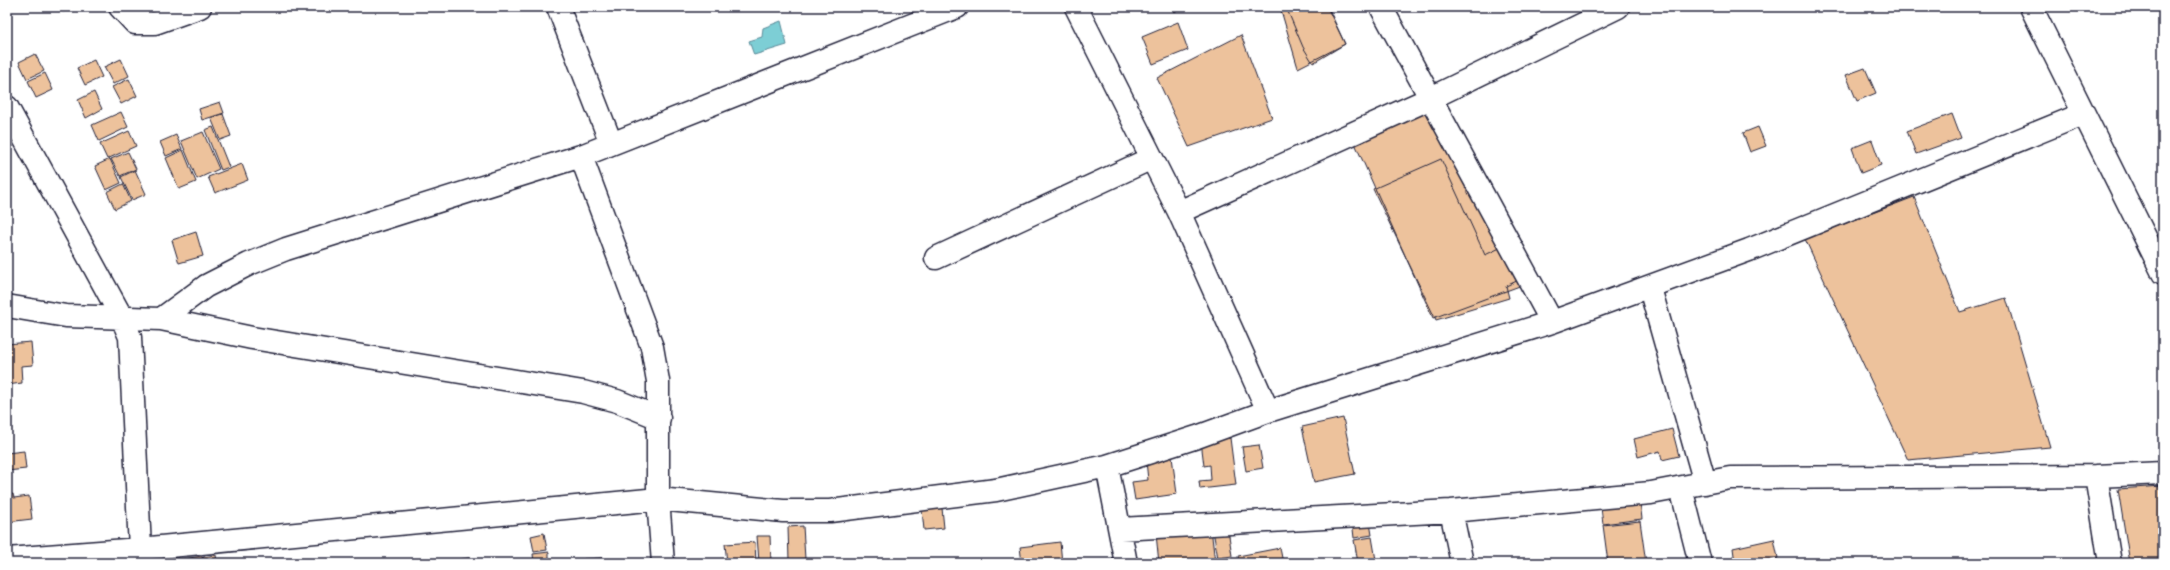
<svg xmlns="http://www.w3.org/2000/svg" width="2170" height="570" viewBox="0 0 2170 570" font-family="Sriracha,sans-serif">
  <rect width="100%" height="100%" fill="#fff"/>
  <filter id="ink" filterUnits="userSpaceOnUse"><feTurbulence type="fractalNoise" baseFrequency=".025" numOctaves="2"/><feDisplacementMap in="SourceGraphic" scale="8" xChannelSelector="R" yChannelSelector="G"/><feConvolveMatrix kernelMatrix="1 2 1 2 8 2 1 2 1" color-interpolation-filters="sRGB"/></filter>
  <g filter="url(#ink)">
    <!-- water -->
    <path fill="#7dced5" stroke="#598997" d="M781,21L787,45L754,55L749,41L762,37L763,28Z"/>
    <!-- building -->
    <path fill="#edc29c" stroke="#22223b" d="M61,7H74L63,12Z
      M1172,7H1185L1174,12Z
      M1280,7H1328L1345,44L1298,68Z
      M1286,7H1327L1345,44L1313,63L1303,47Z
      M1178,22L1188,50L1153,64L1142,37Z
      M1241,35L1272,118L1189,147L1157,78Z
      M35,54L44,71L27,79L19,62Z
      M121,59L129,76L113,84L104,67Z
      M94,60L102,77L85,85L77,68Z
      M1865,68L1876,93L1857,101L1846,75Z
      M45,73L53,90L36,98L28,81Z
      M129,79L137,96L121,104L112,87Z
      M94,92L102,109L86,118L78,100Z
      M220,102L224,113L202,120L199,109Z
      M1424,107L1525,284L1433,318L1353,139Z
      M121,112L128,127L99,141L92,125Z
      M223,114L231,136L220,140L211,118Z
      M1952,114L1961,138L1916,154L1907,131Z
      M213,127L229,167L221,170L205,130Z
      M1758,127L1766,146L1750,152L1743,133Z
      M129,131L136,146L107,159L100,144Z
      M203,132L219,169L197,179L181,141Z
      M176,135L182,149L166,156L160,142Z
      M1872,140L1881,165L1861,173L1852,148Z
      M183,150L196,182L179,189L166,158Z
      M128,152L136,169L120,176L111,159Z
      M110,159L121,183L106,190L95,166Z
      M1441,159L1485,255L1504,246L1521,279L1506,286L1509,298L1436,320L1373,189Z
      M242,164L248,180L215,193L208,177Z
      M135,170L146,194L132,200L121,177Z
      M123,184L131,201L115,209L107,192Z
      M1914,197L1960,312L2006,298L2050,447L1908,460L1805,239Z
      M196,232L203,256L179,263L172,240Z
      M31,342L33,365L21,366L22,383L7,385V344Z
      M1343,418L1355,474L1314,482L1302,427Z
      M1672,429L1679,456L1662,460L1660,451L1638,457L1634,439Z
      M1230,438L1236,485L1200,489L1199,481L1211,480L1210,465L1204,466L1201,441Z
      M1259,445L1263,468L1246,471L1242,447Z
      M24,451L26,469L7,471V453Z
      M1172,457L1177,494L1135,500L1132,482L1148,480L1146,461Z
      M2163,486V563H2130L2118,489Z
      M13,494L14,498L29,496L32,519L7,522V495Z
      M1640,502L1642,519L1603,524L1601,507Z
      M942,508L944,528L924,530L922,510Z
      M1369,517L1372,535L1354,538L1352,520Z
      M1640,521L1646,563H1608L1603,525Z
      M803,526L805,559L789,560L788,527Z
      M1211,528L1215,563H1159L1156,534Z
      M1228,529L1232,556L1218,558L1213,531Z
      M544,533L547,550L534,552L531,536Z
      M757,536H770L771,562H759Z
      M1372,537L1376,560L1358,563L1354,540Z
      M1774,539L1778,558L1751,563H1735L1733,548Z
      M755,542L756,563H727L725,544Z
      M1060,542L1062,563H1022L1020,547Z
      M1280,548L1283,563H1239L1238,556Z
      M549,552V563H534L533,554Z
      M216,555L217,563H203V557Z
      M202,556L203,563H184L183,559Z
      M469,558L470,563H435Z
      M602,558L603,563H585L584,559Z
      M1233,559V563H1218V560Z"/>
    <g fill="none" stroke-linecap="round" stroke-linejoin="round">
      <!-- minor casing -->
      <g stroke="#22223b" stroke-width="25">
        <path id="minor" d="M120,7L135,23H155L200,7
          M558,7L611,143
          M1076,7L1179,212L1268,411
          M1381,7L1552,322
          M2031,7L2163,273
          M7,107L122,318L130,337L140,549
          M581,156L652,347L658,381V499L663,563
          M1179,212L1431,98L1618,7
          M936,258L1152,158
          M1650,288L1705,483
          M7,306L66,316L161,319L206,286L249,264L286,249L581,156L957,7
          M161,319L252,338L583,392L617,401L659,418
          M1107,466L1126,563
          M2096,476L2110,563
          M1681,488L1700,563
          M1451,511L1462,563
          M1120,529L1451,511L1651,493L1730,478L2096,476L2163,473
          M7,559L140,549L658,499L783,511H830L996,490L1107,466L1197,437L1268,411L1552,322L1749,250L2083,114"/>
      </g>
      <!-- minor -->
      <use href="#minor" stroke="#fff" stroke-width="22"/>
    </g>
  </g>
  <!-- margin -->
  <rect width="2170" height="570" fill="none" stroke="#fff" stroke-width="24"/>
  <rect x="12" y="12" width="2146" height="546" fill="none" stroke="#22223b" stroke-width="1.5" filter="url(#ink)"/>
</svg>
